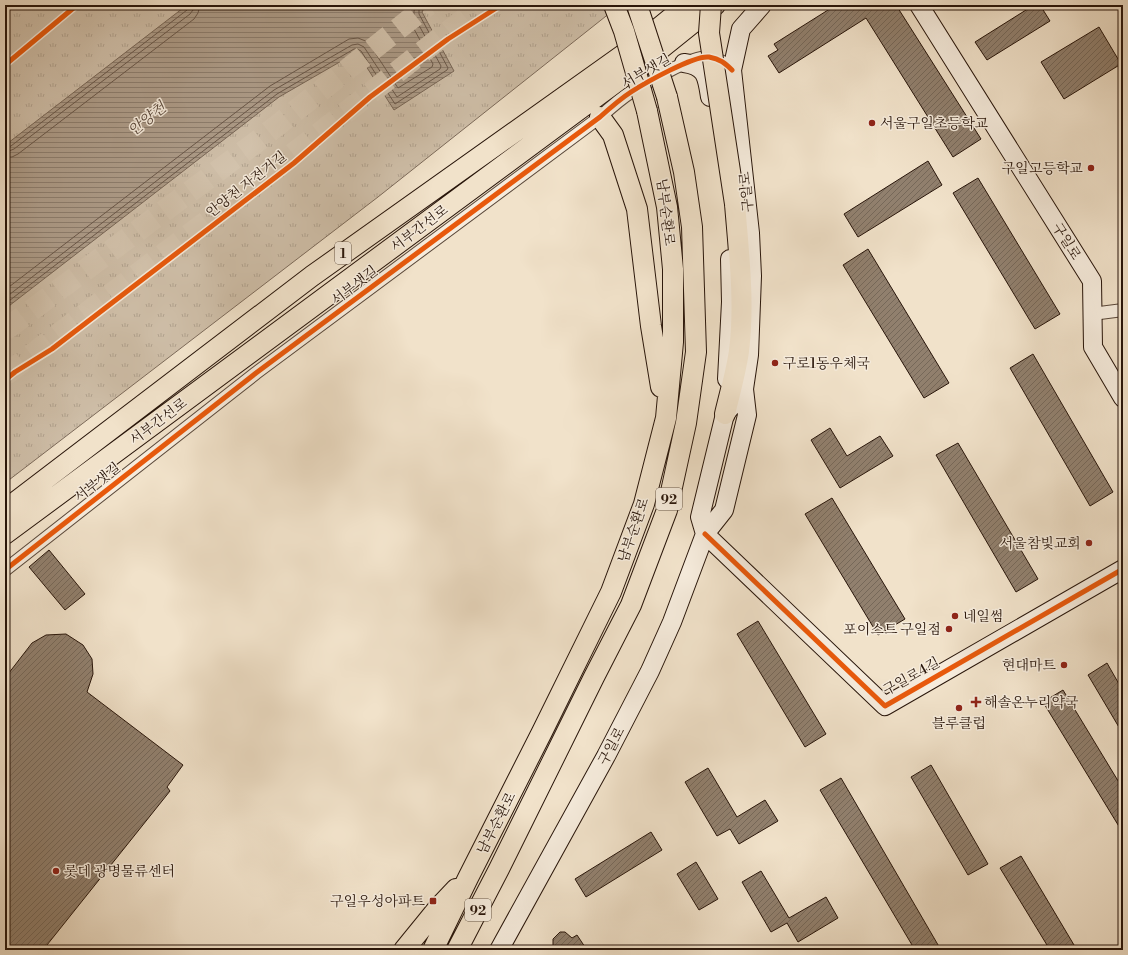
<svg xmlns="http://www.w3.org/2000/svg" width="1128" height="955" viewBox="0 0 1128 955" font-family="'Libre Bodoni','Noto Serif KR',serif">
  <defs>
    <pattern id="grass-tufts" width="24" height="20" patternUnits="userSpaceOnUse"><rect width="24" height="20" fill="#cfbfa9"/><path d="M3 7l-1-3M5 7V3M7 7l1-3M15 17l-1-3M17 17v-4M19 17l1-3" fill="none" stroke="#b2a390"/></pattern>
    <pattern id="water-rules" width="6" height="5" patternUnits="userSpaceOnUse"><rect width="6" height="5" fill="#ad9c89"/><path d="M0 2.5h6" fill="none" stroke="#8d7e6e"/></pattern>
    <pattern id="building-hatch" width="6" height="6" patternUnits="userSpaceOnUse"><rect width="6" height="6" fill="#91806e"/><path d="M-1 1l2-2M0 6l6-6M5 7l2-2" fill="none" stroke="#766859"/></pattern>
  </defs>
  <rect width="100%" height="100%" fill="#f1e2ca"/>
  <filter id="stains"><feTurbulence type="fractalNoise" baseFrequency=".005" numOctaves="4"/><feColorMatrix values="0 0 0 0 .2 0 0 0 0 .09 0 0 0 0 .02 0 0 0 .5 -.17"/></filter>
  <radialGradient id="worn" r=".72"><stop offset=".6" stop-color="#630" stop-opacity="0"/><stop offset="1" stop-color="#630" stop-opacity=".3"/></radialGradient>
  <!-- grass -->
  <path fill="url(#grass-tufts)" stroke="#7c6a5a" d="M5,5H620L378,197L5,483Z"/>
  <!-- water -->
  <path fill="url(#water-rules)" stroke="#786656" d="M187,5H426L422,12L454,71L394,110L357,52L279,97L5,309V139L8,143Z"/>
  <g fill="none" stroke-linecap="round" stroke-linejoin="round">
    <!-- shore -->
    <path stroke="#6a584a" stroke-width="1" d="M5,145L8,147L11,146L187,10L189,5
      M5,151H9L14,149L190,14L193,10L194,5
      M5,157H12L18,154L194,19L198,13L200,5
      M5,290L270,86L349,39L358,38L368,42L398,88L432,67L433,64L408,18L407,11L409,5
      M5,298L274,90L352,45L358,44L364,47L397,97L440,69L441,66L414,16V11L416,5
      M5,304L277,94L354,49H357L361,51L395,104L447,70L448,68L419,14V10L422,5"/>
  </g>
  <!-- building -->
  <path fill="url(#building-hatch)" stroke="#28150a" d="M836,5H896L981,139L953,157L866,18L779,73L768,56L778,50L774,44Z
    M1034,5H1040L1050,21L987,60L975,42Z
    M1099,27L1121,64L1064,99L1041,62Z
    M928,161L942,185L858,237L844,214Z
    M978,178L1060,314L1035,329L953,193Z
    M868,249L949,383L924,398L843,265Z
    M1033,354L1113,492L1090,506L1010,368Z
    M830,428L847,456L880,436L893,456L840,488L811,440Z
    M958,443L1038,579L1016,592L936,455Z
    M832,498L905,619L878,635L805,514Z
    M49,550L85,594L65,610L29,567Z
    M758,621L826,734L805,747L737,634Z
    M66,634L83,645L92,659L93,674L87,692L183,765L167,787L170,791L43,950H5V678L32,643L46,635Z
    M1107,663L1123,691V734L1088,675Z
    M1063,690L1123,789V833L1043,702Z
    M931,765L988,864L968,875L911,777Z
    M708,768L737,817L765,800L778,821L739,844L730,829L717,836L685,782Z
    M841,778L909,895L941,950H915L820,790Z
    M651,832L662,850L586,897L575,879Z
    M1021,856L1077,950H1050L1000,868Z
    M696,862L718,899L699,910L677,874Z
    M761,871L789,918L826,897L838,918L798,942L787,923L771,932L742,882Z
    M560,932H565L572,938L577,935L587,950H553V939Z"/>
  <g fill="none" stroke-linecap="round" stroke-linejoin="round">
    <!-- highway-tunnel -->
    <path stroke="#d3c3ad" stroke-width="22" stroke-dasharray="22 11" stroke-linecap="butt" d="M5,330L259,140L428,5
      M5,375L227,206L482,5"/>
    <!-- street casing -->
    <g stroke="#5a483a" stroke-width="14">
      <path id="street" d="M1092,314L1123,310
        M5,570L256,373L600,117C610,108 620,99 631,92C645,83 694,55 709,57C720,59 725,63 732,70"/>
    </g>
    <!-- secondary casing -->
    <g stroke="#28150a" stroke-width="20">
      <path id="secondary" d="M919,5L1092,281L1093,347L1123,398
        M684,63C706,66 707,77 710,97
        M727,379L731,302L730,259
        M705,534L885,706L1123,569
        M705,534L700,517L725,414L734,403
        M499,950L606,756L650,671L672,622L705,534L724,510L747,415L744,389L749,355L752,276L750,233L732,70L741,29L762,5"/>
    </g>
    <!-- primary casing -->
    <g stroke="#28150a" stroke-width="22">
      <path id="primary" d="M600,117L613,135L637,209L651,326L661,387
        M725,414C730,393 736,372 739,351C745,303 739,253 735,204
        M5,510L312,276L644,40L687,5
        M5,534L654,54L715,5
        M404,950L439,907L456,889
        M433,950L468,878L542,732L611,592L644,504L666,418L673,342V269L667,207L647,111
        M457,950L499,869L594,677L631,605L667,510L686,423L696,352L692,227L684,172L667,97"/>
    </g>
    <!-- street -->
    <use href="#street" stroke="#f6ecdd" stroke-width="12"/>
    <!-- secondary -->
    <use href="#secondary" stroke="#f6ecdd" stroke-width="18"/>
    <!-- primary -->
    <use href="#primary" stroke="#f1e2ca" stroke-width="20"/>
    <!-- primary-bridge casing -->
    <g stroke="#28150a" stroke-width="22" stroke-linecap="butt">
      <path id="primary-bridge" d="M614,5L624,31L647,111
        M637,5L667,97
        M711,5L709,33L735,204"/>
    </g>
    <!-- primary-bridge -->
    <use href="#primary-bridge" stroke="#f1e2ca" stroke-width="20"/>
    <!-- cycleway casing -->
    <g stroke="#f6ecdd" stroke-width="8">
      <path id="cycleway" d="M5,65L77,5
        M5,380L15,372L52,349L294,163L370,97L448,39L501,5
        M705,534L885,706L1123,569
        M5,570L256,373L600,117C610,108 620,99 631,92C645,83 694,55 709,57C720,59 725,63 732,70"/>
    </g>
    <!-- cycleway -->
    <use href="#cycleway" stroke="#e8590c" stroke-width="5"/>
  </g>
  <!-- markers -->
  <g fill="#8f2418" stroke="#f6ecdd" stroke-width="1.5">
    <circle cx="872" cy="123" r="4"/>
    <circle cx="1091" cy="168" r="4"/>
    <circle cx="775" cy="363" r="4"/>
    <circle cx="1089" cy="543" r="4"/>
    <circle cx="955" cy="616" r="4"/>
    <circle cx="949" cy="629" r="4"/>
    <circle cx="1064" cy="665" r="4"/>
    <path d="M974 696h4v4h4v4h-4v4h-4v-4h-4v-4h4z"/>
    <circle cx="959" cy="708" r="4"/>
    <circle cx="56" cy="871" r="4"/>
    <rect x="429" y="897" width="8" height="8" rx="2"/>
  </g>
  <g text-anchor="middle" stroke-width="3" stroke-linejoin="round" paint-order="stroke">
    <!-- shield labels -->
    <g fill="#f6ecdd" stroke="#665649" stroke-width="1">
      <rect x="335" y="242" width="16" height="22" rx="3"/>
      <rect x="656" y="488" width="26" height="22" rx="3"/>
      <rect x="465" y="899" width="26" height="22" rx="3"/>
    </g>
    <g font-size="13" font-weight="bold" fill="#28150a">
      <text x="343" y="258">1</text>
      <text x="669" y="504">92</text>
      <text x="478" y="915">92</text>
    </g>
    <!-- street labels -->
    <g font-size="14" fill="#28150a" stroke="#f6ecdd">
      <text transform="translate(646 71) rotate(-30)" y="5">서부샛길</text>
      <text transform="translate(246 184) rotate(-38)" y="5">안양천 자전거길</text>
      <text transform="translate(746 192) rotate(-96)" y="5">구일로</text>
      <text transform="translate(666 212) rotate(83)" y="5">남부순환로</text>
      <text transform="translate(419 228) rotate(-37)" y="5">서부간선로</text>
      <text transform="translate(1067 241) rotate(58)" y="5">구일로</text>
      <text transform="translate(354 285) rotate(-37)" y="5">서부샛길</text>
      <text transform="translate(158 421) rotate(-37)" y="5">서부간선로</text>
      <text transform="translate(97 482) rotate(-38)" y="5">서부샛길</text>
      <text transform="translate(633 530) rotate(-71)" y="5">남부순환로</text>
      <text transform="translate(911 676) rotate(-29)" y="5">구일로4길</text>
      <text transform="translate(611 746) rotate(-62)" y="5">구일로</text>
      <text transform="translate(496 823) rotate(-63)" y="5">남부순환로</text>
    </g>
    <!-- poi labels -->
    <g font-size="14" fill="#28150a" stroke="#f6ecdd" text-anchor="start">
      <text x="880" y="128">서울구일초등학교</text>
      <text x="1083" y="173" text-anchor="end">구일고등학교</text>
      <text x="783" y="368">구로1동우체국</text>
      <text x="1081" y="548" text-anchor="end">서울참빛교회</text>
      <text x="963" y="621">네일썸</text>
      <text x="941" y="634" text-anchor="end">포이스트 구일점</text>
      <text x="1056" y="670" text-anchor="end">현대마트</text>
      <text x="984" y="707">해솔온누리약국</text>
      <text x="959" y="728" text-anchor="middle">블루클럽</text>
      <text x="64" y="876">롯데 광명물류센터</text>
      <text x="425" y="906" text-anchor="end">구일우성아파트</text>
    </g>
    <!-- water labels -->
    <g font-size="15" font-style="italic" fill="#5d4b3d" stroke="#f6ecdd">
      <text transform="translate(147 119) rotate(-39)" y="5">안양천</text>
    </g>
  </g>
  <!-- margin -->
  <rect width="1128" height="955" fill="none" stroke="#f1e2ca" stroke-width="20"/>
  <rect x="6" y="6" width="1116" height="943" fill="none" stroke="#28150a" stroke-width="2"/>
  <rect x="10" y="10" width="1108" height="935" fill="none" stroke="#28150a"/>
  <rect width="100%" height="100%" filter="url(#stains)"/>
  <rect width="100%" height="100%" fill="url(#worn)"/>
</svg>
